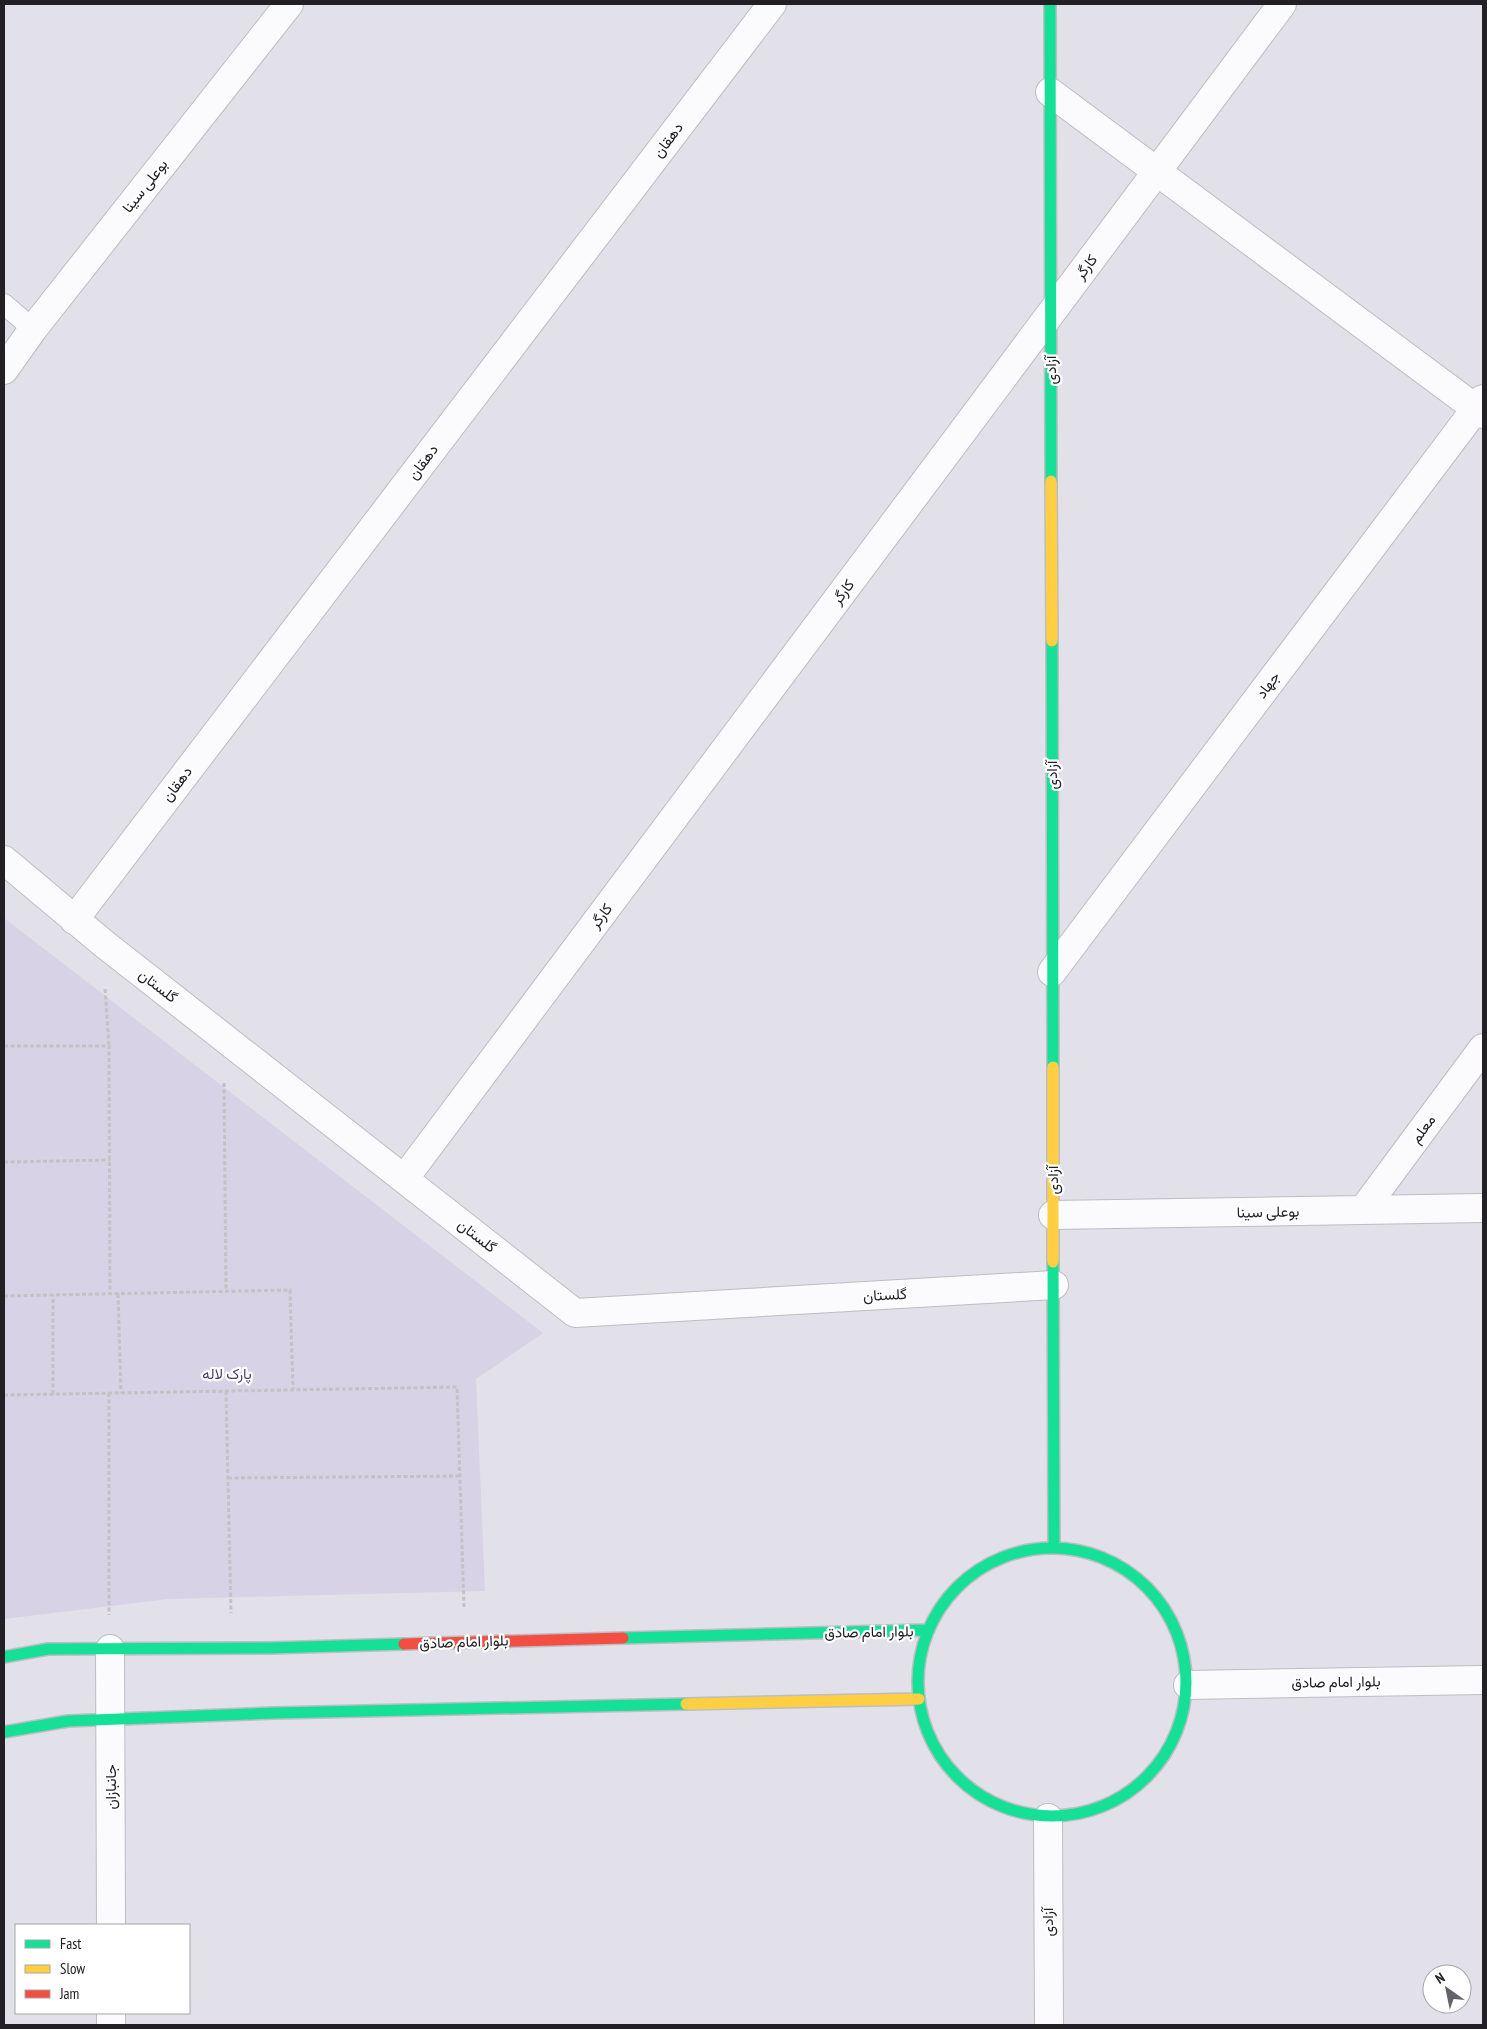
<svg xmlns="http://www.w3.org/2000/svg" width="1487" height="2029" viewBox="0 0 1487 2029" font-family="'PT Sans Narrow',Vazirmatn,sans-serif">
  <rect width="100%" height="100%" fill="#e2e0e8"/>
  <!-- green -->
  <path fill="#d7d2e6" d="M4,918L543,1333L476,1379L485,1591L168,1599L4,1619Z"/>
  <g fill="none" stroke-linecap="round" stroke-linejoin="round">
    <!-- lane casing -->
    <g stroke="#bebdc2" stroke-width="22">
      <path id="lane" d="M4,304L33,329"/>
    </g>
    <!-- street casing -->
    <g stroke="#bebdc2" stroke-width="30">
      <path id="street" d="M1050,92L1483,414
        M4,370L33,329L289,4
        M4,860L103,943L575,1313L1054,1285
        M74,920L772,4
        M1052,972L1483,399
        M404,1179L1282,4
        M1363,1210L1483,1048
        M1053,1215L1483,1208
        M110,1649L111,1925
        M1188,1685L1483,1680
        M1048,1818L1049,2025
        M111,2013V2025"/>
    </g>
    <!-- fast casing -->
    <g stroke="#bebdc2" stroke-width="14">
      <path id="fast" d="M1050,4L1051,481
        M1052,641L1053,1067
        M1053,1262L1054,1547
        M918 1682a134 134 0 1 1 268 0a134 134 0 1 1-268 0Z
        M623,1638L926,1630
        M4,1657L48,1649L270,1648L404,1644
        M4,1732L68,1721L274,1713L686,1704"/>
    </g>
    <!-- slow casing -->
    <g stroke="#bebdc2" stroke-width="14">
      <path id="slow" d="M1051,481L1052,641
        M1053,1067V1262
        M686,1704L919,1699"/>
    </g>
    <!-- jam casing -->
    <g stroke="#bebdc2" stroke-width="14">
      <path id="jam" d="M404,1644L623,1638"/>
    </g>
    <!-- path -->
    <path stroke="#c3c2c5" stroke-width="3" stroke-dasharray="4 2.5" stroke-linecap="butt" d="M105,989L109,1046
      M4,1046H109L110,1294
      M224,1083L226,1292
      M4,1162L110,1160
      M118,1294L121,1393
      M4,1296L290,1290L293,1390
      M226,1391L231,1613
      M109,1393V1615
      M53,1394V1295
      M4,1395L457,1387L464,1607
      M228,1478L461,1476"/>
    <!-- lane -->
    <use href="#lane" stroke="#fbfafc" stroke-width="20"/>
    <!-- street -->
    <use href="#street" stroke="#fbfafc" stroke-width="28"/>
    <!-- fast -->
    <use href="#fast" stroke="#16e098" stroke-width="11"/>
    <!-- slow -->
    <use href="#slow" stroke="#ffcf43" stroke-width="11"/>
    <!-- jam -->
    <use href="#jam" stroke="#f24e42" stroke-width="11"/>
  </g>
  <g text-anchor="middle" stroke-width="4.5" stroke-linejoin="round" paint-order="stroke">
    <!-- street labels -->
    <g font-size="15" fill="#222025" stroke="#fff">
      <text transform="translate(668 140) rotate(-53)" y="5">دهقان</text>
      <text transform="translate(145 186) rotate(-52)" y="5">بوعلی سینا</text>
      <text transform="translate(1086 267) rotate(-53)" y="5">کارگر</text>
      <text transform="translate(1051 370) rotate(-90)" y="5">آزادی</text>
      <text transform="translate(423 462) rotate(-53)" y="5">دهقان</text>
      <text transform="translate(843 592) rotate(-53)" y="5">کارگر</text>
      <text transform="translate(1268 685) rotate(-53)" y="5">جهاد</text>
      <text transform="translate(1052 775) rotate(-90)" y="5">آزادی</text>
      <text transform="translate(177 784) rotate(-53)" y="5">دهقان</text>
      <text transform="translate(601 916) rotate(-53)" y="5">کارگر</text>
      <text transform="translate(158 986) rotate(38)" y="5">گلستان</text>
      <text transform="translate(1423 1129) rotate(-54)" y="5">معلم</text>
      <text transform="translate(1053 1180) rotate(-90)" y="5">آزادی</text>
      <text transform="translate(1268 1212) rotate(-1)" y="5">بوعلی سینا</text>
      <text transform="translate(477 1236) rotate(38)" y="5">گلستان</text>
      <text transform="translate(885 1295) rotate(-3)" y="5">گلستان</text>
      <text transform="translate(869 1632) rotate(-1)" y="5">بلوار امام صادق</text>
      <text transform="translate(464 1642) rotate(-2)" y="5">بلوار امام صادق</text>
      <text transform="translate(1336 1682) rotate(-1)" y="5">بلوار امام صادق</text>
      <text transform="translate(111 1787) rotate(-90)" y="5">جانبازان</text>
      <text transform="translate(1048 1922) rotate(-90)" y="5">آزادی</text>
    </g>
    <!-- park labels -->
    <g font-size="15" fill="#4d3d6f" stroke="#fff">
      <text x="227" y="1379">پارک لاله</text>
    </g>
  </g>
  <!-- border -->
  <rect width="1487" height="2029" fill="none" stroke="#222025" stroke-width="10"/>
  <!-- legend -->
  <rect x="15" y="1924" width="175" height="90" fill="#ffffff" stroke="#a7a6a8"/>
  <rect x="25" y="1940" width="25" height="8" fill="#16e098" stroke="#a7a6a8"/>
  <text x="60" y="1949" font-size="15" fill="#222025">Fast</text>
  <rect x="25" y="1965" width="25" height="8" fill="#ffcf43" stroke="#a7a6a8"/>
  <text x="60" y="1974" font-size="15" fill="#222025">Slow</text>
  <rect x="25" y="1990" width="25" height="8" fill="#f24e42" stroke="#a7a6a8"/>
  <text x="60" y="1999" font-size="15" fill="#222025">Jam</text>
  <!-- north arrow -->
  <g transform="translate(1447 1989) rotate(327)"><circle r="24" fill="#ffffff" stroke="#a7a6a8"/>
  <path d="M0-4L9 19L0 12L-9 19Z" fill="#656369"/>
  <text y="-8" font-size="14" font-weight="bold" text-anchor="middle" fill="#222025">N</text>
  </g>
</svg>
